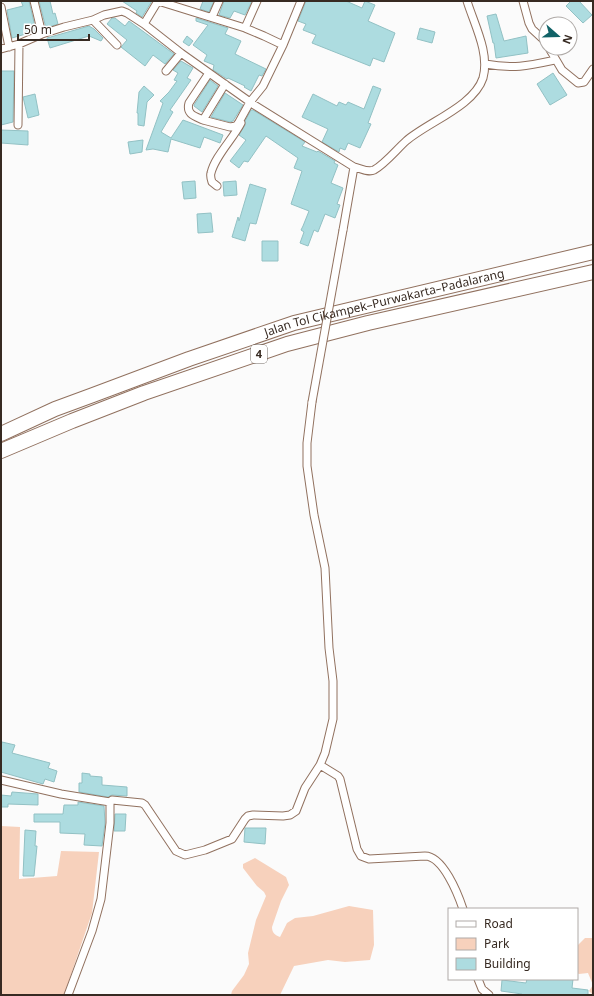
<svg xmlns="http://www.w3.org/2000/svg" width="594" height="996" viewBox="0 0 594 996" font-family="'Noto Sans',sans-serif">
  <rect width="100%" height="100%" fill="#fbfbfb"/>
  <!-- green -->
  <path fill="#f7d1bc" d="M1,826L20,827L19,879L57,876L61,851L99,852L92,913L64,995H1Z
    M255,858L286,877L289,885L281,901L272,927C272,933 275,935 280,937L287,923L295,918L313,916L349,906L373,910L374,945L370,960L345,962L328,960L294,966L280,995H231L232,991L244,975L249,964L248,953L256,920L266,896L264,892L257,886L243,868V864Z
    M585,938H593V995L589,991L593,985L588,973L579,974L577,973V946Z"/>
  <!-- building -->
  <path fill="#addce0" stroke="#92c1c4" d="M21,1H29L36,31L12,38L7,10L23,6Z
    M39,1H50L53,14L55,13L58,24L46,28Z
    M122,1H152L142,17L136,13L137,11Z
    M203,1H214L209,12L200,9Z
    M224,1H252L245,15L234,11L230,18L219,15Z
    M306,1H346L362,8L365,1L375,5L368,21L395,33L384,62L373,58L370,66L312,43L316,35L303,30L306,24L298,21Z
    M571,1H579L592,15L583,23L566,6Z
    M496,14L504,41L526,36L528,53L496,58L494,43H493L487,16Z
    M112,18H115L125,26L129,21L174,54L165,64L153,55L145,66L121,47L127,40L107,24Z
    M196,18L228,28L225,34L241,41L235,54L266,69L262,76L259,75L251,91L244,87L245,86L228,78L227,79L213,70L214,65L204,61L207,55L193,45L208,25L196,21Z
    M89,26L94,29L103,38L101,41L89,36L50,48L47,38Z
    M420,28L435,32L432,43L417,39Z
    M187,36L193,41L189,46L183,42Z
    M181,61L193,68L187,78L191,80L170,110L173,112L161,132L171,138L183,120L223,135L220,143L204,137L200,148L171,139L168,152L153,149L146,150L163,103L160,101L169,92L177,81L174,80L178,73L173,70Z
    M1,71H14L13,122L1,125Z
    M553,73L567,95L550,105L537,84Z
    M210,80L218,86L202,112L194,106V105Z
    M144,86L154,95L147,102L144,126L138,125V113H137L139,92Z
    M373,86L381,89L368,123L371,124L360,148L348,143L345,150L340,148L339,152L322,142L328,129L302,117L313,94L337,106L339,102L346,105L348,102L364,109Z
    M225,93L243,105L233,121L230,122L211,117Z
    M35,94L39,115L28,118L23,97Z
    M251,110H253L305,142L302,146L317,152L318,151L335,161L334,163L338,165L331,183L343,188L337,204L340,205L335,218L325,214L318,232L314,230L308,246L300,243L304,232L301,230L303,226L309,211L291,204L302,171L294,168L298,158L266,136L248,162L244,161L239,168L230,161L246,140L239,135L245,125V121Z
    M1,130L28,131V145L1,143Z
    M143,140L142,152L130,154L128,142Z
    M195,181L196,198L184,199L182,182Z
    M236,181L237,195L224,196L223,182Z
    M250,184L266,189L256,224L250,223L245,241L232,237L238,217L239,221Z
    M211,213L213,232L198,233L197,214Z
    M262,241H278V261H262Z
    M2,742L15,745L12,753L50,763L48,768L57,771L54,782L45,779L43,784L1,772V746Z
    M82,773L90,774V776L102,777V785L127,787V796L112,795L108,797L79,792V783H82Z
    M12,792L38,794V805L8,804V807H1V795L11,796Z
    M78,802L104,806L105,823L102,846L84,845L85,834L60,833V822H34V814H63L64,805H78Z
    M115,814H126L125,831H114Z
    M245,828H266L265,844L244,842Z
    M25,830L36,831L35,846H37L34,876H23Z
    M527,979H573L572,988L588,990V995H522V994L501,991L502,980L526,983Z"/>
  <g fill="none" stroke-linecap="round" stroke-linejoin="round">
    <!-- street casing -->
    <g stroke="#91715f" stroke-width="9">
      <path id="street" d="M34,1L42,34
        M158,1L245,28L264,36L283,45L263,86L250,102L239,122L236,126L230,127L203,120
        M523,1L529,23L532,29L546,42
        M1,7L9,47
        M212,17L219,1
        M93,20L117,45
        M144,24L158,1
        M245,28L257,1
        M283,45L301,1
        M549,48L562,70L578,83L584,82L593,69
        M1,49L19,44L42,34L64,27L93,20L104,15L122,11L127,13L144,24L181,53L250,102L251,103L354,167L343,230
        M485,64C514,69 527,66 555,60
        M166,71L181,53
        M209,73L189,103C186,114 194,116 203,120L225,84
        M18,125L19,44
        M354,167C360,168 368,173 374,170C385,164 397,149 406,141C428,122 474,106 483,78C490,53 474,24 467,1
        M217,186L212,182C211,179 210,176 211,173C215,156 233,139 241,123
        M320,765L338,776L340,779L357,849L361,856L369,859L425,856C443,856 458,894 463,909
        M1,780L61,794L110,802L112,800L142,803L145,805L176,851L185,855L205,850L232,839L245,819L248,816L253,815L283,816L290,815L296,811L305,788L320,765L325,753L333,719V681L329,648L325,568L314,515L307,466V443L312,402
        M478,979L482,989L489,995
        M68,995L92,931L101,899L110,823V802"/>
    </g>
    <!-- highway casing -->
    <g stroke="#91715f" stroke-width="16">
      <g id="highway">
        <path id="s1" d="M1,434L55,409L93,395L189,359L294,323L593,252"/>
        <path d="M1,451L72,421L144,393L287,344L368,323L593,272"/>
      </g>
    </g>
    <!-- street -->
    <use href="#street" stroke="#fff" stroke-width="7"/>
    <!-- highway -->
    <use href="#highway" stroke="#fff" stroke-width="14"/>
    <!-- street-bridge casing -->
    <g stroke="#91715f" stroke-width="9" stroke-linecap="butt">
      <path id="street-bridge" d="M312,402L343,230"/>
    </g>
    <!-- street-bridge -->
    <use href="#street-bridge" stroke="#fff" stroke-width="7"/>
  </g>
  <g text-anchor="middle" stroke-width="3" stroke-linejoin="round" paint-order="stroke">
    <!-- shield labels -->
    <rect fill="#fff" stroke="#736a64" stroke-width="1" x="251" y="345" width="16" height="18" rx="3"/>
    <g font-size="11" font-weight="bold" fill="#372a22">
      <text x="259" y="358">4</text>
    </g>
    <!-- street labels -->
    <g font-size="12" fill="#372a22" stroke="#fff">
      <text dy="4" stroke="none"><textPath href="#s1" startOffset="406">Jalan Tol Cikampek–Purwakarta–Padalarang</textPath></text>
    </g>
  </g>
  <!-- border -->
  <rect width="594" height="996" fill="none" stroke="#372a22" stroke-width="4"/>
  <!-- legend -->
  <rect x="448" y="908" width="130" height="72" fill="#ffffff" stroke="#afaaa7"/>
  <rect x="456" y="921" width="20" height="6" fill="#ffffff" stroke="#afaaa7"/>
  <text x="484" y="928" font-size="12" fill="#372a22">Road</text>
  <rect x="456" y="938" width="20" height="12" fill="#f7d1bc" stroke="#afaaa7"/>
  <text x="484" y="948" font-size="12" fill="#372a22">Park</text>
  <rect x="456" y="958" width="20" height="12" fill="#addce0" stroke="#afaaa7"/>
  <text x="484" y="968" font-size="12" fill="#372a22">Building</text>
  <!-- north arrow -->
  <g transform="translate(558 36) rotate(110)"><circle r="19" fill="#ffffff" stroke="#afaaa7"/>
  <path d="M0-3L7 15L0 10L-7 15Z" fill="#116267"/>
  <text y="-6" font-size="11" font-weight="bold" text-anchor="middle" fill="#372a22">N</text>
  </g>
  <!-- scale -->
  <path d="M18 34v6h71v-6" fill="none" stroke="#372a22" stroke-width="2"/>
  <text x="24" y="34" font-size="12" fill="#372a22" stroke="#ffffff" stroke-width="3" paint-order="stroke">50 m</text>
</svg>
